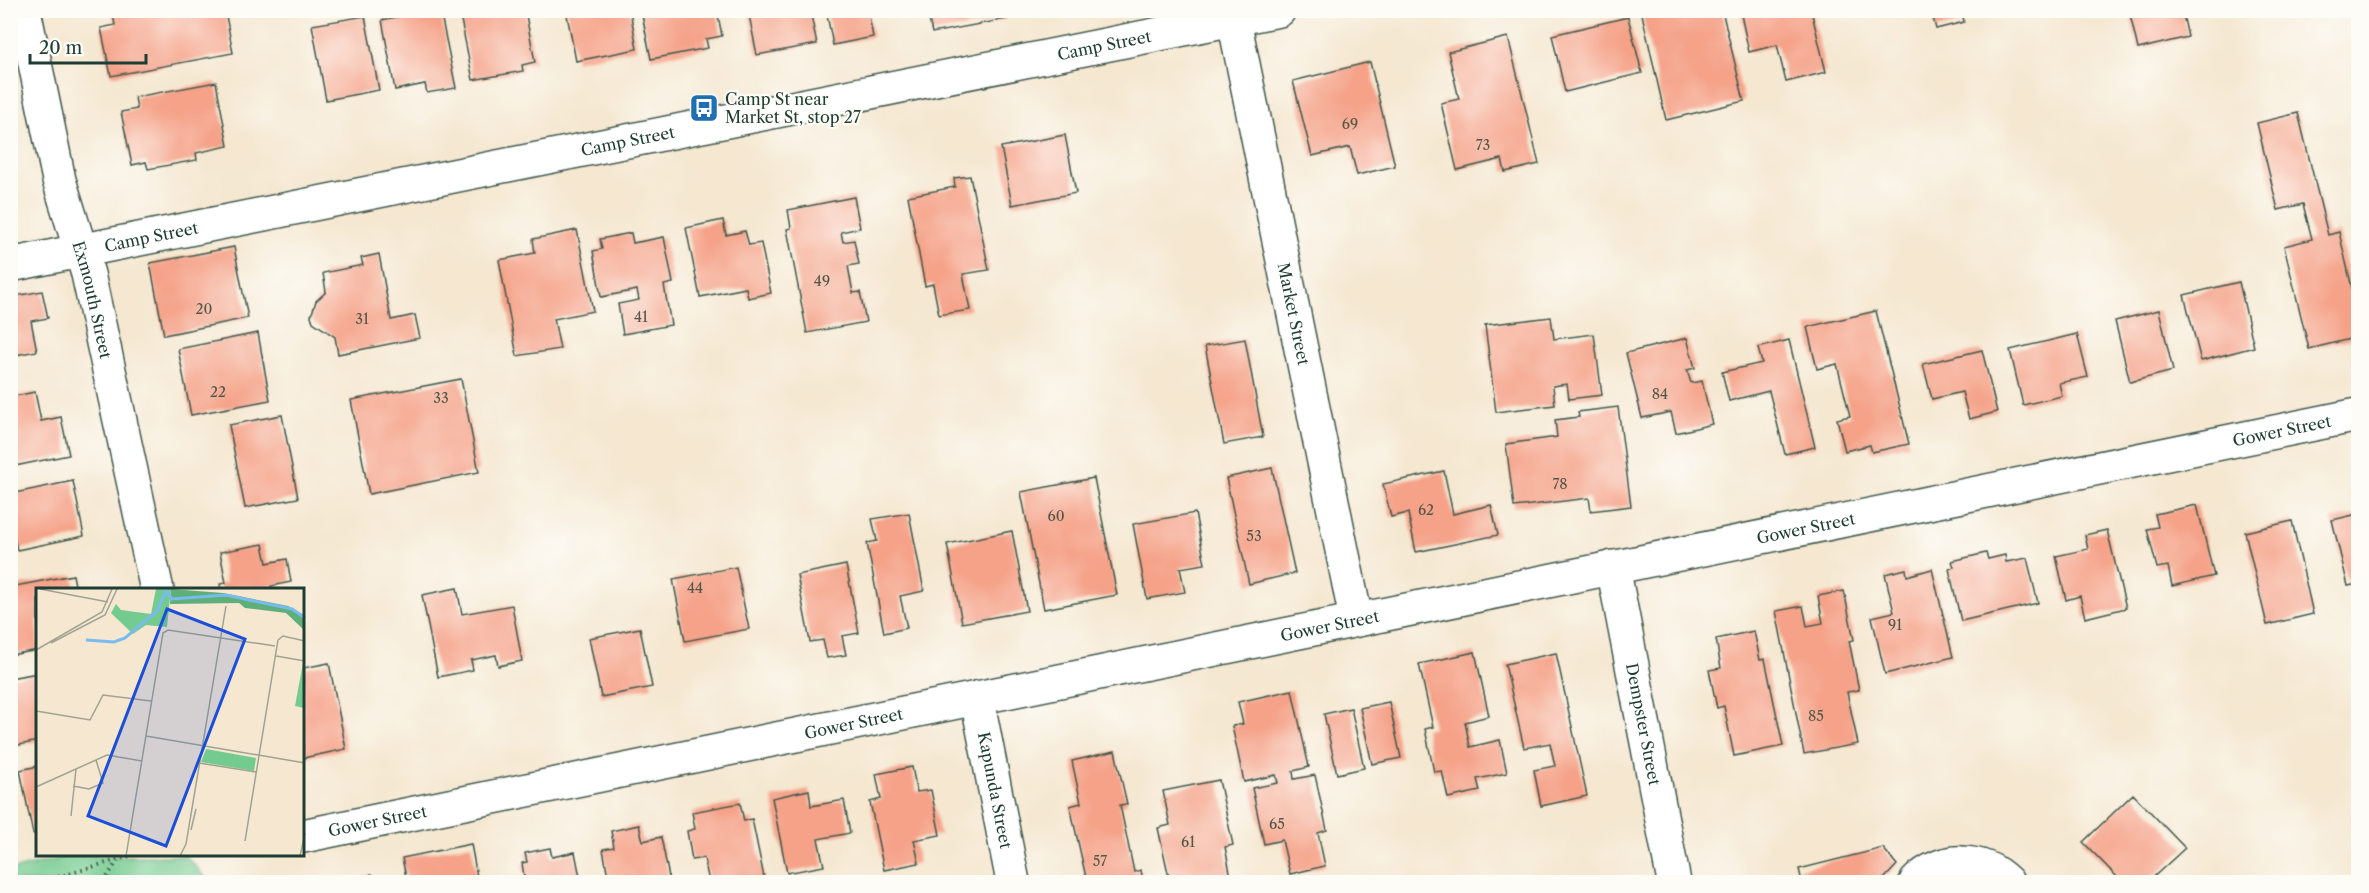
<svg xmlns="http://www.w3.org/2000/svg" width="2369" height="893" viewBox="0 0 2369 893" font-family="'Libre Caslon Text',serif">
  <rect width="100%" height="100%" fill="#fdfcf7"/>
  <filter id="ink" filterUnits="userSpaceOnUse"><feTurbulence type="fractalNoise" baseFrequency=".0167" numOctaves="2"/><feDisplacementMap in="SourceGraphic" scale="12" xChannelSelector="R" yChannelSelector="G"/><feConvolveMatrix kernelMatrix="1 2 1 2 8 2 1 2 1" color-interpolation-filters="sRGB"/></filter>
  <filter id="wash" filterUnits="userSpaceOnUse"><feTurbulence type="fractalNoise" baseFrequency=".008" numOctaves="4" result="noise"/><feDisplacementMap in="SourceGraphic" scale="24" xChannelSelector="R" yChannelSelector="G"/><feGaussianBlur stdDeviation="1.35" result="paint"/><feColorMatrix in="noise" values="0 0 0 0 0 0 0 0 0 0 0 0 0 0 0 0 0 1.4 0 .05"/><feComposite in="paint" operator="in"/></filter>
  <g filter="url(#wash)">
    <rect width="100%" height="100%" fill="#f5e7d0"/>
    <!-- green -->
    <path fill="#74cb90" stroke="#4a8462" stroke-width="1.5" d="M71,856H186L209,882H11V870Z"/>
    <g id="blocks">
      <!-- building -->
      <path fill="#f5a288" d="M112,10H225L233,53L111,76L101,28L115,25Z
        M411,10H440L456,88L427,93L425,84L395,90L382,20L411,14Z
        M459,10H525L535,62L522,65L523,71L473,80Z
        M566,10H630L637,49L576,61Z
        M641,10H717L722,36L706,39L708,48L651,59Z
        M748,10H810L817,44L757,55Z
        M826,10H868L873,37L833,45Z
        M927,10H1006L1007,19L932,33Z
        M1641,10H1722L1744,101L1666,120Z
        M1740,10H1811L1826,72L1786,82L1777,45L1749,52Z
        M1931,10H1962L1964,22L1936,29Z
        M2129,10H2182L2188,37L2138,49Z
        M365,16L379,90L326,100L312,25Z
        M1628,17L1642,73L1565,92L1552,35Z
        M1508,37L1539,164L1505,172L1502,159L1457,170L1441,103L1459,99L1448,52Z
        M1370,62L1395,166L1357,175L1350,147L1312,156L1293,81Z
        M216,82L228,146L196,153L197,160L148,169L146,162L132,165L121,112L137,109L135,97Z
        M2298,113L2328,235L2339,232L2358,314V337L2309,349L2284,246L2312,239L2303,204L2278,210L2257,123Z
        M1065,135L1076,193L1012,205L1001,147Z
        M970,176L989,270L963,274L970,310L939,315L933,284L925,286L908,196L955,187L954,178Z
        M854,197L860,228L841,232L843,242L854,240L859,264L848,266L853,293L860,292L866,322L807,333L787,229L791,228L788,210Z
        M723,220L726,235L745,231L749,245L761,243L771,293L748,298L746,288L700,297L686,228Z
        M577,230L593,311L554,319L560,349L517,356L499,260L535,253L533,239Z
        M631,233L633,243L664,237L673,283L664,285L671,325L623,334L618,304L639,300L637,290L601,297L593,251L602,249L600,239Z
        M234,247L248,318L164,335L150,263Z
        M379,254L391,320L415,315L420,338L338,354L335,337L313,322L311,316L316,301L326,292L323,273L363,265L361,258Z
        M2239,282L2254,347L2201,361L2184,295Z
        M42,291L48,318L31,321L37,351L10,356V297Z
        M2159,310L2173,371L2130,382L2115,321Z
        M1876,311L1909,444L1872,452L1870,445L1845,451L1837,419L1850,416L1837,364L1817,369L1807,327Z
        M1551,317L1554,339L1594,334L1602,395L1569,399L1567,384L1553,386L1555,405L1496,412L1485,325Z
        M258,333L270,400L191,415L178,349Z
        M2077,334L2088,377L2059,383L2062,396L2023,405L2010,350Z
        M1687,338L1695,368L1687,370L1691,383L1702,381L1712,424L1676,433L1671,412L1642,418L1626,353Z
        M1245,339L1263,437L1224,444L1205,346Z
        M1789,340L1815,447L1785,454L1769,391L1729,401L1722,372L1762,363L1758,348Z
        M1982,350L1997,412L1969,419L1962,392L1932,399L1923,364Z
        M461,379L479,472L369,494L351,400Z
        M35,392L41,421L61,417L69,455L10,467V397Z
        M1618,407L1631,506L1591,511L1589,498L1514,507L1506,444L1557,437L1555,420L1579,417L1578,412Z
        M282,415L298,498L245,508L229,425Z
        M1272,468L1295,573L1249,584L1226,478Z
        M1444,471L1453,514L1491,505L1498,535L1416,552L1408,513L1391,517L1383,484Z
        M1094,478L1117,595L1044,609L1021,492Z
        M73,481L84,536L17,550L10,520V494Z
        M2197,505L2214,576L2172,586L2168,566L2157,568L2147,529L2158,527L2155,514Z
        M909,513L924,591L900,596L907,628L884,633L867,543L877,541L872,519Z
        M1195,513L1205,564L1180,568L1185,592L1147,599L1133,524Z
        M2358,514V584L2348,586L2332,520Z
        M2292,521L2313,614L2267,625L2245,532Z
        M2107,530L2126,608L2085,618L2080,596L2066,600L2056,556L2088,549L2085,535Z
        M1012,531L1027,611L962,623L947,544Z
        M263,544L267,563L287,559L291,582L271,586V590H221L220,584L226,583L220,552Z
        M1986,553L1988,559L2005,555L2006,562L2027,558L2038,603L1961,621L1949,569L1954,567L1952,561Z
        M846,565L859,633L842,636L846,655L827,658L823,640L810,642L797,575Z
        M736,567L749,629L685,641L673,579Z
        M1906,569L1907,576L1932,569L1953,657L1885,674L1872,617L1894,612L1885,574Z
        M73,575L76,590H38V650L10,655V587Z
        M457,588L462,614L512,605L522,661L498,666L496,655L471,660L473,670L438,677L422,595Z
        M1844,591L1854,640L1849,641L1859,690L1847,692L1858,744L1804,754L1776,611L1803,606L1807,626L1823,623L1818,596Z
        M640,628L652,687L601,697L589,638Z
        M1754,631L1760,660L1765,659L1783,746L1734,756L1724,706L1717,708L1709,670L1721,668L1716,639Z
        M1475,652L1489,716L1465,722L1470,747L1500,740L1507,773L1477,779L1480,791L1448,798L1442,771L1434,772L1425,729L1433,727L1419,664Z
        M1556,653L1587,796L1541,806L1534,770L1555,766L1550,743L1524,748L1505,664Z
        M329,663L346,749L303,758V668Z
        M38,673V741L10,747V678Z
        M1292,690L1309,767L1293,771L1294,779L1315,775L1327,830L1318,833L1325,866L1290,874L1282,840L1264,844L1252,788L1278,783L1276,775L1244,782L1232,726L1243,724L1238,702Z
        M1389,702L1401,758L1372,764L1360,708Z
        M1351,708L1364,768L1337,774L1324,714Z
        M1115,751L1127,804L1120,805L1134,872L1141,870L1143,882H1087L1070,806L1081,803L1072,761Z
        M38,766V833L33,834L20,770Z
        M912,767L917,792L931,790L940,835L914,840L919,863L884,870L870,802L881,799L876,774Z
        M1219,780L1233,845L1225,847L1232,882H1170L1158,828L1170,825L1163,791Z
        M809,790L811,806L844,800L850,833L818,839L824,866L787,873L772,798Z
        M2133,794L2185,848L2148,882H2122L2083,842Z
        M740,803L744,821L752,819L765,882H709L704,858L692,860L687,831L695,829L692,812Z
        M639,825L643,841L661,837L670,882H609L603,849L614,847L611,831Z
        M471,844L478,882H407L402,858Z
        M550,848L552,857L575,852L581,882H525L522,863L527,862L525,853Z
        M1883,848L1897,865L1881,882H1802L1799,869Z
        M371,875L373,882H347Z"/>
    </g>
  </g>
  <g filter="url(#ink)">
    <use href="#blocks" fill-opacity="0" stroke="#3f564b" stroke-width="1.5"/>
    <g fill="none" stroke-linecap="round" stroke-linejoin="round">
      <!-- minor casing -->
      <g stroke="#3f564b" stroke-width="36">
        <g id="minor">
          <path id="s1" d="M24,10L59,180L88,274L157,590"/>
          <path id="s2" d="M1232,10L1356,619"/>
          <path id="s3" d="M10,265L1279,10"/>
          <path id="s4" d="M1613,567L1674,882"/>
          <path id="s5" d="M977,698L1013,882"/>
          <path id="s6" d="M303,836L2358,415"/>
          <path d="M1916,882C1941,856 1982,857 2007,882"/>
        </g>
      </g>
      <!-- path -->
      <path stroke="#3f564b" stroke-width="4" stroke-dasharray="1.5 4.5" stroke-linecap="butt" d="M41,882L130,856
        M104,882L118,860"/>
      <!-- minor -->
      <use href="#minor" stroke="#fff" stroke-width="33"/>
    </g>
  </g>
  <!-- icons -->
  <defs>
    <g id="bus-square" transform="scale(1.5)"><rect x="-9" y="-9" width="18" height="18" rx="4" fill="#1f6fb2" stroke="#fdfcf7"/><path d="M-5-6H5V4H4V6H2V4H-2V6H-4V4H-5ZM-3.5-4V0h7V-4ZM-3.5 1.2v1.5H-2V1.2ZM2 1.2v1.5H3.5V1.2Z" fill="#fff"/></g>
  </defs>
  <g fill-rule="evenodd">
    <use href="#bus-square" x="704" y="108"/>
  </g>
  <g text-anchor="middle" stroke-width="4.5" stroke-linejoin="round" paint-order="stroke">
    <!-- number labels -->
    <g font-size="14" fill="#545649">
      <text x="1350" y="129">69</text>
      <text x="1483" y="150">73</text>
      <text x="822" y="286">49</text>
      <text x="204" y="314">20</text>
      <text x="641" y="322">41</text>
      <text x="362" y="324">31</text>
      <text x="218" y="397">22</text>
      <text x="1660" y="399">84</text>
      <text x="441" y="403">33</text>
      <text x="1560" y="489">78</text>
      <text x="1426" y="515">62</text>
      <text x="1056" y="521">60</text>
      <text x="1254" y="541">53</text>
      <text x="695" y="593">44</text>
      <text x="1895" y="630">91</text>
      <text x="1816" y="721">85</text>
      <text x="1277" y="829">65</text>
      <text x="1188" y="847">61</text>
      <text x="1100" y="866">57</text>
    </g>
    <!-- street labels -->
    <g font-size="16" fill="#1f3d34" stroke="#fdfcf7">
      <text dy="6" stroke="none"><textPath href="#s3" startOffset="1116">Camp Street</textPath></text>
      <text dy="6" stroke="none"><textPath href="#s3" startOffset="630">Camp Street</textPath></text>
      <text dy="6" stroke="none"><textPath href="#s3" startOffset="144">Camp Street</textPath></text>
      <text dy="6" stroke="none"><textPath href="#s1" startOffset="298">Exmouth Street</textPath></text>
      <text dy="6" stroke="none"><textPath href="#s2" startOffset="310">Market Street</textPath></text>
      <text dy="6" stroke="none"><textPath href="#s6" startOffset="2020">Gower Street</textPath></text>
      <text dy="6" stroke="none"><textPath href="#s6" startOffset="1534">Gower Street</textPath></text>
      <text dy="6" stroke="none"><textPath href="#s6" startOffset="1048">Gower Street</textPath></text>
      <text dy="6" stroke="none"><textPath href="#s6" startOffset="562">Gower Street</textPath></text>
      <text dy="6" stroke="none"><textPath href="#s4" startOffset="160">Dempster Street</textPath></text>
      <text dy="6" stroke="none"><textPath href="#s5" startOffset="94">Kapunda Street</textPath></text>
      <text dy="6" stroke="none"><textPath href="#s6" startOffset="76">Gower Street</textPath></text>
    </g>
    <!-- poi labels -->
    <g font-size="16" fill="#1f3d34" stroke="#fdfcf7" text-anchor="start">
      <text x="725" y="105">Camp St near<tspan x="725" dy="18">Market St, stop 27</tspan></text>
    </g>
  </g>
  <!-- overview -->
  <g transform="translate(36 588)">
    <rect width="268" height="268" fill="#f5e7d0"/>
    <path d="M120,1H135L131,39L110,37L97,46L75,25L80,16L85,22L115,26ZM267,75L269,76L268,120L259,118ZM170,161L220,170L218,183L165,174Z" fill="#74cb90"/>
    <path d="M135,1L187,5L252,18L268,27V42L250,25L209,20L203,15L134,16Z" fill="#5faf7a"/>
    <path fill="none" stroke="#78bbee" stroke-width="3" d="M128,1L136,11L190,7L256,21L269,30M50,52L78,54L89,50L121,23L129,5"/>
    <path fill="none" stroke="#9fa392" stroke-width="1.5" d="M4,1L72,14M242,52L247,48L269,53M15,55L69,27L81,1M0,62L66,24L76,1M240,68L269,73M0,123L54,132L67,107L115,113M110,148L269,175M163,175L220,184M37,198L53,201L67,195L60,172M0,199L71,167L106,173M35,228L40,181M155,242L160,221M209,253L242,52M90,268L127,45L132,42L239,58M144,268L150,256L190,18M264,268L269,245"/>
    <path fill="#1d4ed8" fill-opacity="0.15" stroke="#1d4ed8" stroke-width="3" d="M131,21L209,51L130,258L52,228Z"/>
    <rect width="268" height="268" fill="none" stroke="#1f3d34" stroke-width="3"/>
  </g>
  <!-- margin -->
  <rect width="2369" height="893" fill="none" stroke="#fdfcf7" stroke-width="36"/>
  <!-- scale -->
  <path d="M30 54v9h116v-9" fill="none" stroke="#1f3d34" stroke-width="3"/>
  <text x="39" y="54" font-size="18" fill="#1f3d34" stroke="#fdfcf7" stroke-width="4.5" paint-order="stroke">20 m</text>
</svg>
